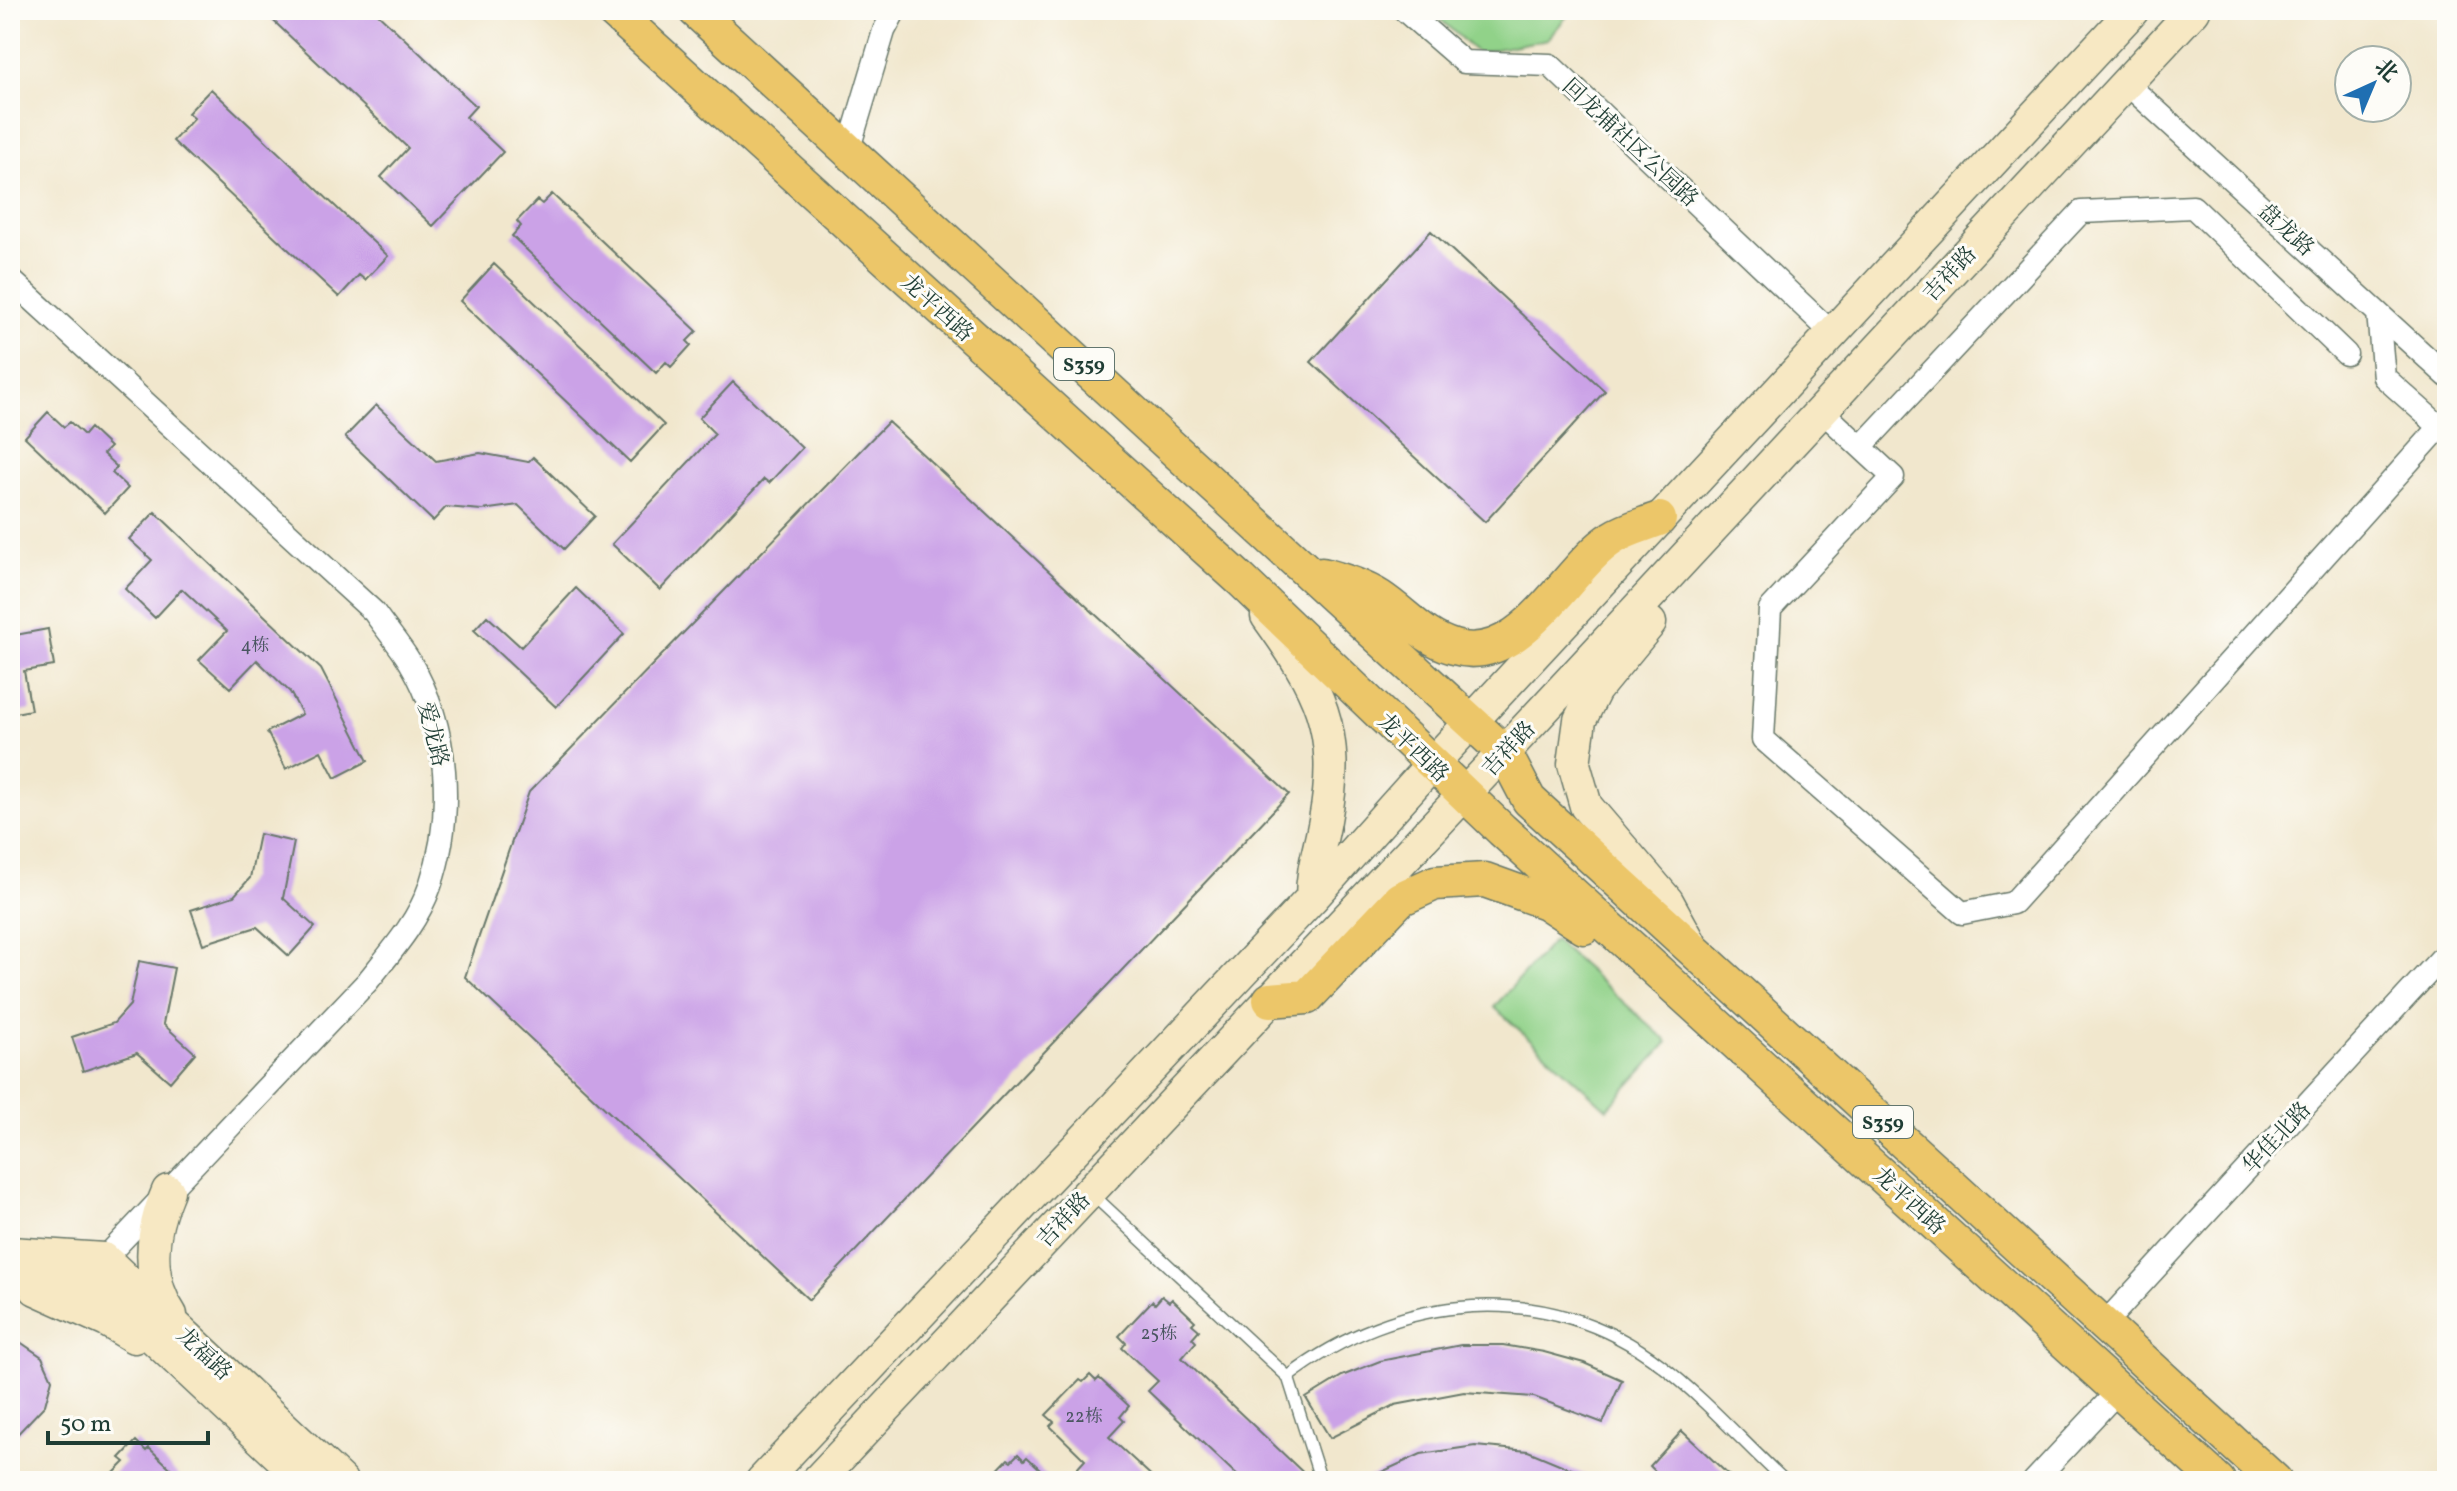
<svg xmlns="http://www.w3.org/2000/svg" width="2457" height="1491" viewBox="0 0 2457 1491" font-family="Vollkorn,'Noto Serif SC',serif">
  <rect width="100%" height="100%" fill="#fdfcf7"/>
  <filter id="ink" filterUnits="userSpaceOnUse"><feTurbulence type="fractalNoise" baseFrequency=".0125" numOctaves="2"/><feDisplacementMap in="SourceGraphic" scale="16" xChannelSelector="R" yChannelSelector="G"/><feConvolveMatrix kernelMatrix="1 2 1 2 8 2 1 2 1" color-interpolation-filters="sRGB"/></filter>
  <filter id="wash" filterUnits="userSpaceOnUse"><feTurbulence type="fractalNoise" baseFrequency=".006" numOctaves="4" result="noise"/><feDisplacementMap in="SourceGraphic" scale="32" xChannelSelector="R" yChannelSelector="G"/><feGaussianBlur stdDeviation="1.8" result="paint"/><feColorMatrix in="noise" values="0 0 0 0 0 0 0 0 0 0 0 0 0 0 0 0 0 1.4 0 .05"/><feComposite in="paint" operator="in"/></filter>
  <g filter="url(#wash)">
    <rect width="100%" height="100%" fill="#f1e7cd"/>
    <!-- green -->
    <path fill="#91d289" stroke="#58885e" stroke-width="2" d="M1430,10H1572L1548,39L1477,53Z
      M1554,940L1668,1042L1607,1109L1494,1007Z"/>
    <g id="blocks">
      <!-- building -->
      <path fill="#cba2e7" d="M262,10H374L476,106L466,117L503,152L433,226L381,177L408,148Z
        M211,89L388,256L365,280L359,275L339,297L173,141L194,118L188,113Z
        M552,194L697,331L687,341L691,345L671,367L666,362L656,373L512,236L521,226L517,221L537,200L542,204Z
        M1431,231L1605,391L1485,522L1311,362Z
        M494,264L664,425L630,462L460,301Z
        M733,382L802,448L769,483L764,479L660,590L612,544L715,434L699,418Z
        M376,405L436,461L480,453L528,462L533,457L595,516L564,549L518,505L482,510L446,507L433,521L345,437Z
        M48,412L64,427L70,422L84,435L90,428L110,447L103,454L117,467L112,473L128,488L105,513L25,437Z
        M888,422L1289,794L809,1300L465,977L529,792Z
        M155,512L321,669L368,761L335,778L321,751L286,769L267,732L302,714L290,692L257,660L230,688L199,660L227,631L182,589L155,618L125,589L152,560L129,539Z
        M576,588L624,634L556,707L474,630L487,616L521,647Z
        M48,629L54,666L24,671L31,710L10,714V636Z
        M259,834L294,842L283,898L315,927L289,956L257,927L203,944L191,910L234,896L250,878Z
        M139,961L174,968L163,1024L195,1053L170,1082L137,1053L83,1071L72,1037L114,1023L130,1005Z
        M1162,1296L1169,1302L1172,1299L1195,1321L1192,1324L1199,1330L1192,1338L1196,1342L1182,1358L1312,1481H1243L1148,1391L1158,1381L1122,1348L1126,1343L1119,1336L1152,1301L1155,1304Z
        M10,1335L42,1357L52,1379L45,1405L10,1442Z
        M1461,1345H1503L1544,1352L1584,1363L1622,1380L1603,1423L1534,1397L1464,1392L1395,1405L1330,1438L1306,1398L1342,1376L1380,1361Z
        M1090,1375L1096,1381L1099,1378L1129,1406L1120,1417L1124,1421L1109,1437L1157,1481H1086L1075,1471L1085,1460L1050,1426L1054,1422L1046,1415L1080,1380L1083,1382Z
        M1682,1431L1735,1481H1665L1650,1466Z
        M136,1441L146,1451L149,1448L184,1481H106L125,1462L120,1458Z
        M1475,1446L1528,1451L1600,1481H1362L1421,1454Z
        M1018,1454L1024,1460L1027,1457L1053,1481H987L1008,1459L1011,1461Z"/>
    </g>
  </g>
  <g filter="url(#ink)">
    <use href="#blocks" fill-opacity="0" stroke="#68786a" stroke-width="2"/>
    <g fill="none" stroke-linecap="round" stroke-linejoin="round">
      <!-- lane casing -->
      <g stroke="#68786a" stroke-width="14">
        <path id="lane" d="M1093,1195L1288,1377C1397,1293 1547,1277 1661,1365C1705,1399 1744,1443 1785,1481
          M1288,1377L1321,1481"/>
      </g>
      <!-- street casing -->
      <g stroke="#68786a" stroke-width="25">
        <path id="street" d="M1404,10L1464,62L1550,65L1832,333
          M2126,83L2447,376
          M849,148L884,31L895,10
          M10,279L374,612C385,628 399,644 410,662C449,727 455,813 430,886C418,922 390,953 367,982L104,1259L99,1273
          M1822,411L1893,477L1770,609L1763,739L1962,913L2013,903L2440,427L2384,377L2378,313
          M1861,447L2081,212L2193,207L2346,354
          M2105,1323L2447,952
          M2034,1481L2119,1390"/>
      </g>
      <!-- secondary casing -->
      <g stroke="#68786a" stroke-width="35">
        <path id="secondary" d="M1267,616C1319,688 1342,730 1325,820C1320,849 1312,868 1312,898
          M1650,623L1595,690L1580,720L1574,764L1586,806L1667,901L1690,943
          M168,1191C151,1231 145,1277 171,1315
          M10,1253L104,1259L341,1481
          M10,1278L96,1284L306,1481
          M36,1289L107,1321L134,1337
          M762,1481L1312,898L1432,764L2133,10
          M817,1481L1504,752L2194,10"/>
      </g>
      <!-- primary casing -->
      <g stroke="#68786a" stroke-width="37">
        <path id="primary" d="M612,10L1241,580L1502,830L2218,1481
          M695,10L1504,752L1529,800L2275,1481
          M1322,575C1342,580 1361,586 1379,597C1405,614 1423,638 1454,647C1522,668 1567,566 1613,538C1627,529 1644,525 1659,519
          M1270,1000L1307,997L1400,899L1435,883L1485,880L1546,902L1584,927"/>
      </g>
      <!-- lane -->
      <use href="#lane" stroke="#fff" stroke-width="11"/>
      <!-- street -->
      <use href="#street" stroke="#fff" stroke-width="22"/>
      <!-- secondary -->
      <use href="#secondary" stroke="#f7e8c3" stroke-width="32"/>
      <!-- primary -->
      <use href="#primary" stroke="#ecc669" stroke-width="34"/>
    </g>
  </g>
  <g text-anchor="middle" stroke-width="6" stroke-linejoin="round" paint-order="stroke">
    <!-- number labels -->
    <g font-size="18" fill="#4a5661">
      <text x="255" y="651">4栋</text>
      <text x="1159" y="1339">25栋</text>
      <text x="1084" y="1422">22栋</text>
    </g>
    <!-- shield labels -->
    <g fill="#fdfcf7" stroke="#62766e" stroke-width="2">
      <rect x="1054" y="348" width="60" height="32" rx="6"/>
      <rect x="1853" y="1106" width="60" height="32" rx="6"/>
    </g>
    <g font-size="20" font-weight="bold" fill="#1f3d34">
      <text x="1084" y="371">S359</text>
      <text x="1883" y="1129">S359</text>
    </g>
    <!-- street labels -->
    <g font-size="22" fill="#1f3d34" stroke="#fdfcf7">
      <text transform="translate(1631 142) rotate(43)" y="8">回龙埔社区公园路</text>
      <text transform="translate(2287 229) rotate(42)" y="8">盘龙路</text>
      <text transform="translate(1949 273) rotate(-47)" y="8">吉祥路</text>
      <text transform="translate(938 307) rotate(42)" y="8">龙平西路</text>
      <text transform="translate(434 734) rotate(76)" y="8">爱龙路</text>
      <text transform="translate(1414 747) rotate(44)" y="8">龙平西路</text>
      <text transform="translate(1508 748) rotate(-47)" y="8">吉祥路</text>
      <text transform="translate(2276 1137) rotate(-47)" y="8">华佳北路</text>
      <text transform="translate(1910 1200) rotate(42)" y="8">龙平西路</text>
      <text transform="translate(1063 1219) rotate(-47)" y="8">吉祥路</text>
      <text transform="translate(205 1353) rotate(43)" y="8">龙福路</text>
    </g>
  </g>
  <!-- margin -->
  <rect width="2457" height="1491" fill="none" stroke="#fdfcf7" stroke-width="40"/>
  <!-- north arrow -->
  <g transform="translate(2373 84) rotate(44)"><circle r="38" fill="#fdfcf7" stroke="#a4b0a9" stroke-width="2"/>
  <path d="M0-6L14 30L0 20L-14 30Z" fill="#1f6fb2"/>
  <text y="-12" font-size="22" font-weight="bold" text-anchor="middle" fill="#1f3d34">北</text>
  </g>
  <!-- scale -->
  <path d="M48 1431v12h160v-12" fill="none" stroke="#1f3d34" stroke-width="4"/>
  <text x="60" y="1431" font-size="24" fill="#1f3d34" stroke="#fdfcf7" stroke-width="6" paint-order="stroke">50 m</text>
</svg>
